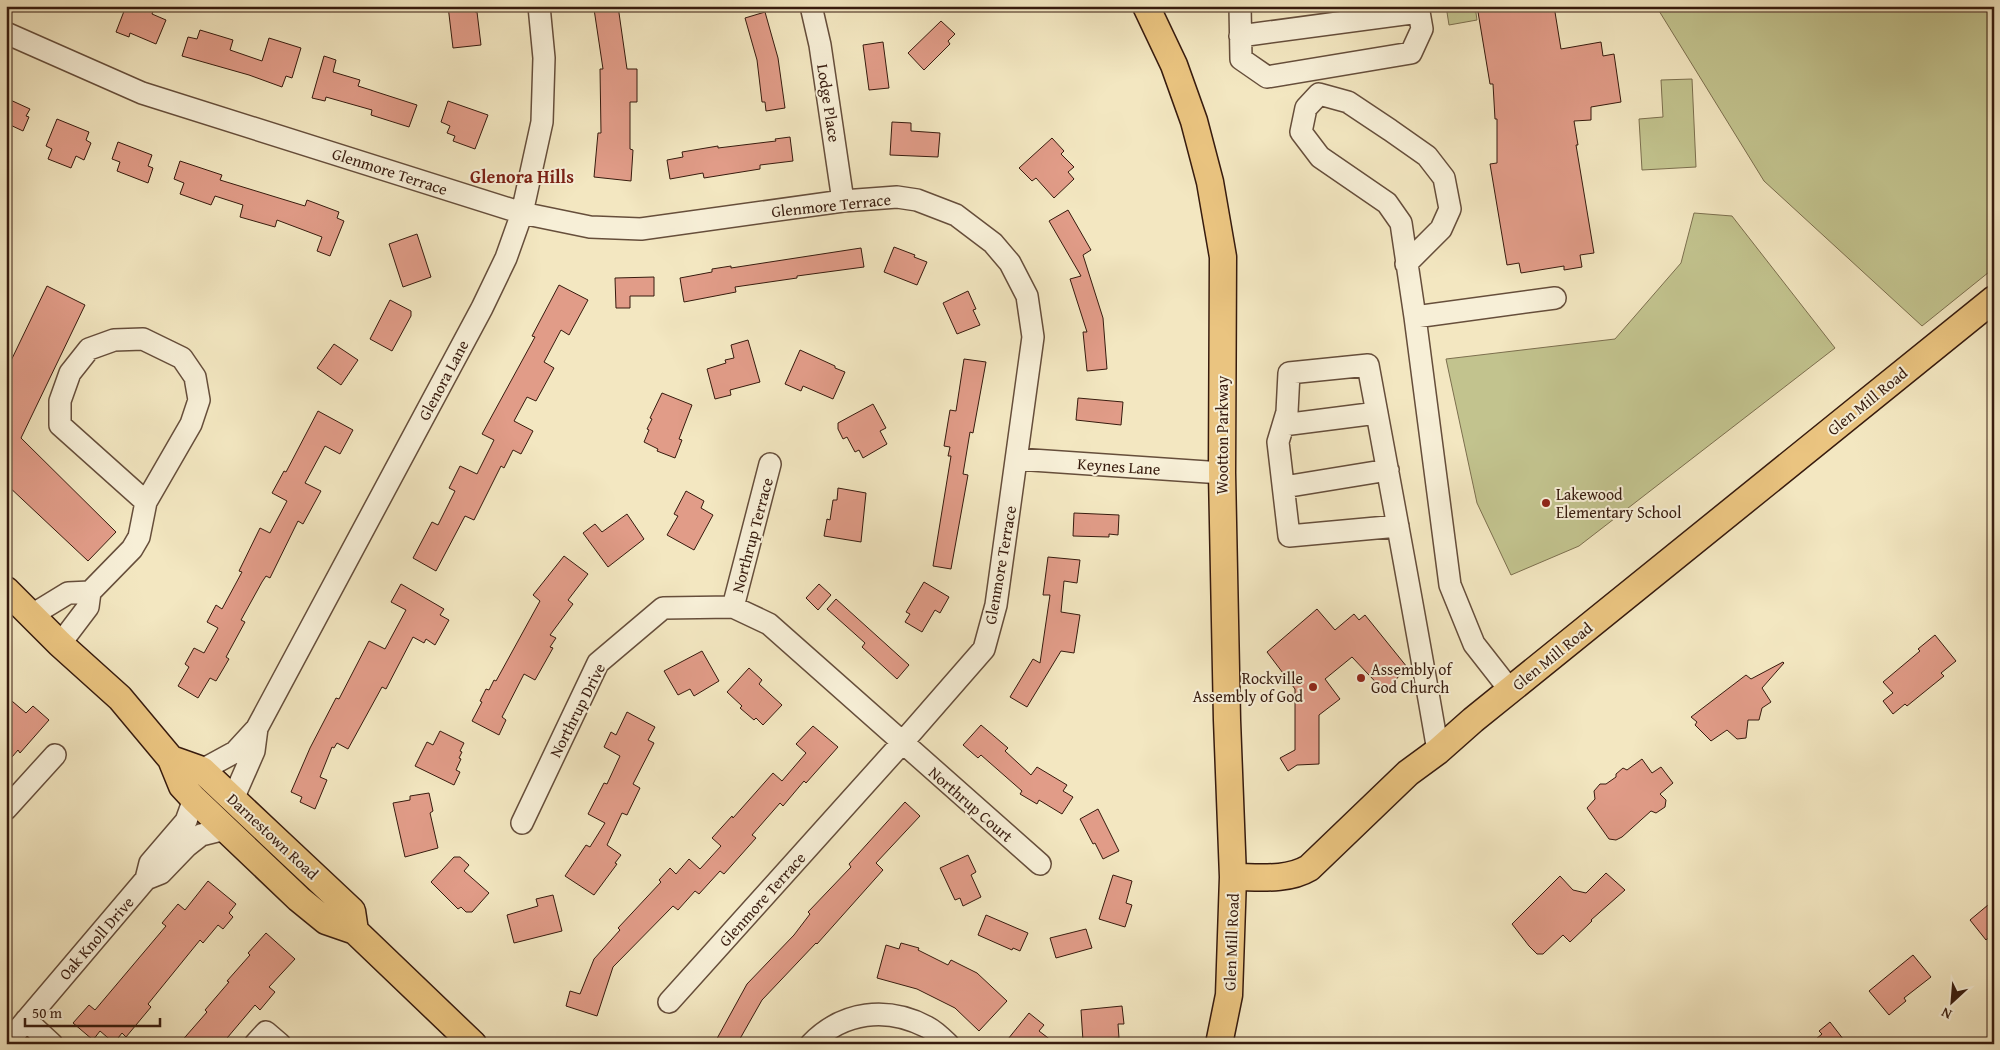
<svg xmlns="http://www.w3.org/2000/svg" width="2000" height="1050" viewBox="0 0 2000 1050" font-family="'Gentium Book Plus',serif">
  <rect width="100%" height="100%" fill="#f3e7c1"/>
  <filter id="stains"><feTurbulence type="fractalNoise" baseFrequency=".004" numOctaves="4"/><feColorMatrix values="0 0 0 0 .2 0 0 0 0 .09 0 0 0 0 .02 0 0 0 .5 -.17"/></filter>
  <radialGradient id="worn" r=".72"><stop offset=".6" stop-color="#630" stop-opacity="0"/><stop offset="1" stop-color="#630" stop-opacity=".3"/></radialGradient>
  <!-- green -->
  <path fill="#c2c38e" stroke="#7c6f4e" d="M1446,6H1475L1477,20L1449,25Z
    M1656,6H1994V268L1922,326L1764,181Z
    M1692,79L1696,167L1642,170L1639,119L1663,117L1661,80Z
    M1694,213L1732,216L1835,348L1579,546L1511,575L1477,503L1446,359L1615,339L1681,263Z"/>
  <!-- building -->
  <path fill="#e19c88" stroke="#371b0e" d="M126,6H155L152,14L166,20L156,44L130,33L129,37L116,32Z
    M448,6H474L475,12H477L481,45L453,48Z
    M618,6L627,69H637V102H630V149L633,150L631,181L594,177L598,133H601L600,69H603L594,9Z
    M1477,6H1554L1561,49L1601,42L1603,56L1614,54L1621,102L1591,107V120L1574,121L1578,145H1576L1594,253L1580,255L1582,267L1564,270V266L1521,273L1519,263L1507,265L1490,164L1497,163V119H1495L1493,84H1490Z
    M765,12L778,58L785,108L766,111L765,102H762L757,60L745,18Z
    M941,21L955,34L948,41L950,44L924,70L908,53Z
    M200,30L233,40L230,50L262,61L269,38L301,48L292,78L286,76L282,87L249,75L182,56L188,37L197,39Z
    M883,42L889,88L869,90L863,45Z
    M324,56L336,60L333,72L360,80L358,86L417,105L409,127L371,115L372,110L326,97L325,101L312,98Z
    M6,98L30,109L26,116L29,117L23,131L6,123Z
    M448,101L488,115L475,149L453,141L455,136L447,133L450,126L441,122Z
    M57,119L89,132L86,140L91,143L84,160L76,156L71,168L48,159L52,149L46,146Z
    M892,122L911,123V131L940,133L938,157L890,155Z
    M790,137L793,161L760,165V169L704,178L703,173L670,179L667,160L683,157L682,152L718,146V148L776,141L775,139Z
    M1052,138L1064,151L1061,154L1074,167L1068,172L1074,179L1054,198L1036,178L1032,181L1019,168Z
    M118,142L152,155L148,166L153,168L148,183L117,171L120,162L112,159Z
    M180,161L222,175L220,180L305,206L307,200L339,212L337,218L344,221L330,256L317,251L322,237L277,220L275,227L240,217L243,205L215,196L211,205L180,194L184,183L174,179Z
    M1068,210L1091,250L1083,255L1103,318L1107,369L1087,371L1083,332H1087L1070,279L1081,276L1049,221Z
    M417,234L431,277L403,287L389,244Z
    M894,247L915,255L914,257L927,262L917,285L884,272Z
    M861,248L864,267L797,276V278L735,287L736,292L684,302L680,278L712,272V269L731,266V268Z
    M654,277V296H630V308H616L615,278Z
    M559,285L588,300L569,335L561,330L544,362L554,368L536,401L527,397L514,421L533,431L521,454L513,450L504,468L501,466L474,520L465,516L436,571L413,558L432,522L438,525L455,491L449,488L460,466L477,474L494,440L482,434L535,337L532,336Z
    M47,286L85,305L21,438L116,532L88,561L6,484V371Z
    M968,291L976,309L973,310L980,325L957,334L943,303Z
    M390,300L411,311V316L392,351L370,339Z
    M748,340L760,382L730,390L731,395L715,399L707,369L726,363L725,360L734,358L731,345Z
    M334,344L358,360L341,385L317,368Z
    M800,350L835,366V368L845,372L833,399L803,386L801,391L785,384Z
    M964,359L986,362L973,433L970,432L963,474L968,475L951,569L933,566L951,456H948L950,447L944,446L950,410L956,411Z
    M662,393L692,405L679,439L682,440L675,458L657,451L658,449L644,442L649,430L647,429L652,419L650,418Z
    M1078,398L1123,402L1121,425L1076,420Z
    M873,404L886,428L880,431L887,444L863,458L859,450L855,452L847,437L843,439L838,429V423Z
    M318,411L353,430L340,454L325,446L305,483L321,491L303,524L298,521L270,578L266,576L262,582L241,620L245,622L226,657L229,659L216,681L210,678L198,698L178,686L189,667L185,664L194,648L204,653L218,628L207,622L216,605L222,609L242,572L239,571L260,528L270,533L287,501L272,493L284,471L286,472Z
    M838,488L866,493L861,542L824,536L827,519L830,520L833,500H837Z
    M686,491L704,501L701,508L713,515L694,550L667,535L678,516L674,514Z
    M1074,513L1119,515L1118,535L1109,534V537L1073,536Z
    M627,514L644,539L608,567L583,533L595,524L602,532Z
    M564,556L588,574L568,600L573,604L550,635L556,638L550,647L553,648L535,680L524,674L502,717L506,720L499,735L472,721L482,702L480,701L486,689L489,690L494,680L496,681L540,601L533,595Z
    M1048,557L1080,560L1077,583L1064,581L1061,612L1080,615L1074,653L1061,651L1027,707L1010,697L1033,659L1040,663L1050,595H1043Z
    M924,582L949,597L940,613L935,610L922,632L905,622L910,614L906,612Z
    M401,584L444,609L440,615L449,620L435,645L426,639L424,643L413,637L386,689L382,687L348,749L337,743L334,748L332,747L320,777L327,780L315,809L300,802L302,797L291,792L310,748L336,698L339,699L369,641L385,649L406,610L391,602Z
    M819,584L831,595L818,610L806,598Z
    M836,599L909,665L897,679L862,647L865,643L827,609Z
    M1317,609L1335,630L1354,614L1359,620L1365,615L1407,667L1385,692L1352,657L1325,679L1340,699L1319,715V764L1297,765L1288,771L1280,758L1295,750V689L1267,652Z
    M1935,635L1956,661L1941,673L1944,676L1907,706L1905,704L1893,714L1883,701L1893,693L1883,682L1920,651L1918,649Z
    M702,651L719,681L694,696L690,689L678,695L664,671Z
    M1783,662L1784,663L1762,688L1771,702L1762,708L1759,720H1748L1746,738L1737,739L1727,730L1711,741L1695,725L1697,722L1691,717L1746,675L1751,679Z
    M749,668L762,680L759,684L782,705L763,725L756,718L754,720L740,708L742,706L727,692Z
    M6,696L26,713L33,706L49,720L20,753L18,750L6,764Z
    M627,712L655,727L648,740L654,743L633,784L640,788L627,815L622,813L607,845L621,855L615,863L617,864L594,895L565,876L586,845L590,847L605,823L588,814L604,783L607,784L620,756L604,747L611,732L616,735Z
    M981,725L1008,748L1005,751L1031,775L1037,767L1067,785L1063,791L1073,797L1062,814L1039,800L1037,804L1020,794L1022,791L981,755L978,758L963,745Z
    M813,726L838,747L806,783L804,781L783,806L780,803L752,835L756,838L724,874L720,871L699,894L695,891L678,910L673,906L613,967L597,1016L566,1006L570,991L580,994L594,959L620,930L618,928L661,882L659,880L670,868L676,874L689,859L700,869L721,846L712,838L732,816L733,818L773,773L782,781L806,753L796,744Z
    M440,731L464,743L460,751L462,752L459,758L461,759L456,770L460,772L454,785L415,766L427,742L433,745Z
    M1642,759L1652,773L1661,767L1673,783L1660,794L1666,800L1665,807L1656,813L1651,811L1622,837L1616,840L1609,839L1587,808L1595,799L1594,791L1600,784H1606L1616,777V774L1623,768L1627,770Z
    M429,793L433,811L430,813L438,848L405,857L393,803L410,800V796Z
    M905,802L920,816L876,863L883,870L817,944L816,943L762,1000L737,1044H714L747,984L794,935L810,914L808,912L851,867L849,864Z
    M1098,809L1119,851L1103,859L1095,843L1093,844L1080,819Z
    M968,855L976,872L971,875L981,897L963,906L960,898L955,900L940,868Z
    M454,857H460L469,865L464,871L489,893L472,912H466L461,907L458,909L431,882Z
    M1606,873L1625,890L1591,920L1592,921L1570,942L1563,935L1543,954H1537L1529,946L1512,924L1560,876L1573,890L1586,893Z
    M1113,875L1132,881L1126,903L1132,905L1125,927L1099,919Z
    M208,881L236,904L229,913L233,917L223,929L218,925L203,943L200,940L148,1004L151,1007L126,1037L122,1033L114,1043L100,1031L93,1040L73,1023L89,1005L95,1010L166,926L162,923L178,904L185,910Z
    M553,895L562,931L514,943L507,915L538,906L536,899Z
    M1994,900V933L1986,940L1970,920Z
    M986,915L1028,933L1020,951L1013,948L1012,950L978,935Z
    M1086,929L1092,948L1056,958L1050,938Z
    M266,933L295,959L269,987L275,992L260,1010L255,1005L222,1044H179L207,1012L205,1010L229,982L227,981L250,955L248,953Z
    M901,943L919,948L918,950L948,965L951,960L977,973L1007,1001L979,1031L955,1008L917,989L877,978L886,945L899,949Z
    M1913,955L1931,977L1904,998L1906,1001L1889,1015L1869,991Z
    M1122,1006L1124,1024H1118L1119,1038L1083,1041L1081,1010Z
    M1029,1013L1044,1025L1039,1031L1056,1044H1004Z
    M1830,1022L1847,1044H1810L1822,1034L1819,1031Z"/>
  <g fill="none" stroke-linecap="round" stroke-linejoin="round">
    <!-- minor casing -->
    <g stroke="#664e3b" stroke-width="24">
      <path id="minor" d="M811,6L820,45L843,201
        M1240,6L1241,59L1267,77L1411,53L1422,29L1418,6
        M6,33L142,93L522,213L590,227L641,229L843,201L897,197L917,200L956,215L993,243L1010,263L1027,296L1033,337L996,605L984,649L902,743L669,1002
        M1240,36L1419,12
        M1406,264L1441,229L1450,209L1444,178L1427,156L1390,130L1348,102L1319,94L1306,108L1301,132L1320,157L1387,203L1401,223L1415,317
        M1283,425L1377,413
        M1017,459L1222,473
        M1284,487L1388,470
        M1398,526L1289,536L1278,442L1287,412L1289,373L1368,365C1392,494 1416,622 1438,751
        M733,607L770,464
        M32,615L68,593L90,592
        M60,644L88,607L90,592L132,549L139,537L146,502L191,424L199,400L195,377L182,358L143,339L114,340L89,349L70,373L60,401V425L146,502
        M1510,690L1474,644L1450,585L1415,317L1555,298
        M202,770L235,752L257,728L482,308L506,258L522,213L542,122L544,58L539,6
        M233,799L254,751L257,728
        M6,809L55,755
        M522,823L598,663L663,608L733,607L769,624L1040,864
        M146,879L150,863L186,821L194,799
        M26,1020L52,1044
        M6,1044L146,879L161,873L187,846L201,835L225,829
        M255,1044L266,1032L280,1044
        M811,1044C843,1011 887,1006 927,1027C935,1031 942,1038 948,1044"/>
    </g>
    <!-- major casing -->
    <g stroke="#371b0e" stroke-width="29">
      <path id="major" d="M1146,6L1174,65L1194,121L1210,182L1223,257L1222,473L1227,720L1233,877L1229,995L1219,1044
        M6,590L60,644L120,698L171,759L182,786L194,799L299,899L326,921L355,931L473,1044
        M171,759L202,770L271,835L352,911L355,931
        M1233,877C1258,877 1287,881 1309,868L1408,773L1438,751L1473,720L1994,299"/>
    </g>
    <!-- minor -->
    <use href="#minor" stroke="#f7efd7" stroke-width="21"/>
    <!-- major -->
    <use href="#major" stroke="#eac480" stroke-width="26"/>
  </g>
  <!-- markers -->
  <g fill="#8f2418" stroke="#f7efd7" stroke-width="2">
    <circle cx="1546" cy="503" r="5"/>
    <circle cx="1361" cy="678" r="5"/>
    <circle cx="1313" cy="687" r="5"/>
  </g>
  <g text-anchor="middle" stroke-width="4" stroke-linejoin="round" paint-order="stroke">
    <!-- street labels -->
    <g font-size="16" fill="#371b0e" stroke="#f7efd7">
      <text transform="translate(829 103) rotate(81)" y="6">Lodge Place</text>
      <text transform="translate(390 171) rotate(18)" y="6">Glenmore Terrace</text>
      <text transform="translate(831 205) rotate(-6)" y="6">Glenmore Terrace</text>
      <text transform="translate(443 380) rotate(-62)" y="6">Glenora Lane</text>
      <text transform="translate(1867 401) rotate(-39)" y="6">Glen Mill Road</text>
      <text transform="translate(1222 435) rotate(-90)" y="6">Wootton Parkway</text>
      <text transform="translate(1119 466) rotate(4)" y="6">Keynes Lane</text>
      <text transform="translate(752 535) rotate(-75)" y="6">Northrup Terrace</text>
      <text transform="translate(1000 565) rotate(-80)" y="6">Glenmore Terrace</text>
      <text transform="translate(1552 656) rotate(-39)" y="6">Glen Mill Road</text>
      <text transform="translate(577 710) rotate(-63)" y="6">Northrup Drive</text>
      <text transform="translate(971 804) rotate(41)" y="6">Northrup Court</text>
      <text transform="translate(273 836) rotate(43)" y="6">Darnestown Road</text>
      <text transform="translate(762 899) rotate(-48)" y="6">Glenmore Terrace</text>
      <text transform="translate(96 938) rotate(-49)" y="6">Oak Knoll Drive</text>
      <text transform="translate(1231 942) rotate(-88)" y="6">Glen Mill Road</text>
    </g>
    <!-- poi labels -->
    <g font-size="16" fill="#371b0e" stroke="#f7efd7" text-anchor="start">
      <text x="1556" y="500">Lakewood<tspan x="1556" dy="18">Elementary School</tspan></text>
      <text x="1371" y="675">Assembly of<tspan x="1371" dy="18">God Church</tspan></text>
      <text x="1303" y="684" text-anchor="end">Rockville<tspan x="1303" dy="18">Assembly of God</tspan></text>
    </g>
    <!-- neighbourhood labels -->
    <g font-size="18" font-weight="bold" fill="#7a1f14" stroke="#f7efd7">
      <text x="522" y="183">Glenora Hills</text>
    </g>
  </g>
  <!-- margin -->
  <rect width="2000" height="1050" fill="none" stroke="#f3e7c1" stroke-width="25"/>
  <rect x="8" y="8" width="1985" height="1035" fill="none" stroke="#371b0e" stroke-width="2.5"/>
  <rect x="12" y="12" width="1975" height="1025" fill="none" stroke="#371b0e"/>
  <!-- north arrow -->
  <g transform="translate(1952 1002) rotate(206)" stroke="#f7efd7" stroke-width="4" paint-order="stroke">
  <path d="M0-4L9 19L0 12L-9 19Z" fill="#371b0e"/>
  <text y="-8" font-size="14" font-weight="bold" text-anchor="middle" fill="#371b0e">N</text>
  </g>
  <!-- scale -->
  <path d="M25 1018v8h135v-8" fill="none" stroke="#371b0e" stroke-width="2.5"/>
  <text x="32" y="1018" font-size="15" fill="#371b0e" stroke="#f7efd7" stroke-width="4" paint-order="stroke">50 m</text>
  <rect width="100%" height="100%" filter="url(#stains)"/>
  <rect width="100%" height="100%" fill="url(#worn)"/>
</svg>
